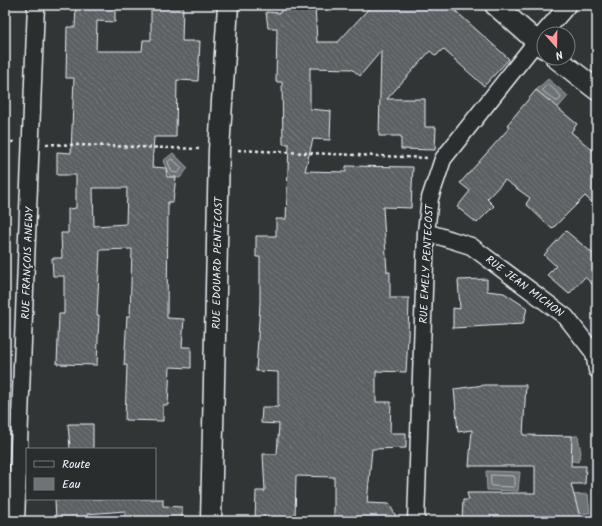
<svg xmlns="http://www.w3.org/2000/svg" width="602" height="526" viewBox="0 0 602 526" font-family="Kalam,sans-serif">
  <defs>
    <pattern id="building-back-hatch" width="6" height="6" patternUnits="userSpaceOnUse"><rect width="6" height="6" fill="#5c6063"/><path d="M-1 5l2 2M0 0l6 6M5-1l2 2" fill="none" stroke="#73777a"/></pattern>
  </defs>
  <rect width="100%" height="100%" fill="#323536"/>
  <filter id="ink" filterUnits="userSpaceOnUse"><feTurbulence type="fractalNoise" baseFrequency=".025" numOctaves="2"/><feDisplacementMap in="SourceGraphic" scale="8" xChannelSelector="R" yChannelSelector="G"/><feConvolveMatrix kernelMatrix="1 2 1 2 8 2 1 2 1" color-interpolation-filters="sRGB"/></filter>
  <g filter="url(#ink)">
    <!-- water -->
    <path fill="#6e7376" stroke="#9fa5aa" d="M548,79L568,96L558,108L536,90Z
      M173,153L188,168L180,178L170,177L163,161Z
      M565,436H578L581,453L578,462L567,460L562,446Z
      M486,471L520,472L518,491L487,490Z
      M588,494L590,513L571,515V495Z"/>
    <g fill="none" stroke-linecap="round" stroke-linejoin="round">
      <!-- shore -->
      <path stroke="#b7bfc4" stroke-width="1" d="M547,85H549L561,96V98L558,101H556L543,91V89Z
        M172,159L182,168L178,173L172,172L168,162Z
        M491,475L514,476L515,478V486L513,487L492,486L491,484Z"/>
    </g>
    <!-- building -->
    <path fill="url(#building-back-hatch)" stroke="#e8f1f8" fill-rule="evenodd" d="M76,5H115V22L97,21L96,51H142L143,40H151V5H183L182,41H200L198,81L177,80L176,137H154L152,167L166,168L167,177H176L173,202H168L167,318L184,319L182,347H191V368L170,367L168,405H163V421L125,420L127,365H124L127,316H130L132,249L100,250L97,315H99L97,365L57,364L59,314H64V276H53L52,258H62L61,233H68V209L76,208V175H57V152L71,153L74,78H66L67,27H75ZM93,188H127L126,224L94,226Z
      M283,5H315L317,42H338L372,5H449L509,59L484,86L443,49L436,56L430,51L387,99H425V127H436L435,150L401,149V136H379L381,51L360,76L352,69L310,68V109L331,111L330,140L313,139L305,171L346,172V166L413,167L411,208L383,207L387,272H390V298H409L408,337L406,372L376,371V402H391L390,433H406V448L372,449L367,503L389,504L399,521H334V477L296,476L295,521H255L256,491H265L263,454H277L279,424L261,423L262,407H278V372L256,371L260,303V257H256V236H276V219H286L289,144H283L282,82H276L277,28H268L266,12L280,13Z
      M536,90L577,124L571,132L597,154V207L585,196L552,229L526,204L530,198L505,180L487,199L494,206L477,223L457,207L470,191L460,183L510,127L507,125Z
      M566,231L597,257V289L585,277L569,294L547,275L556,266L544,255Z
      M487,279V291L504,293L527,308L523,324L453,328V308L460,309L458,280Z
      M484,385H526L523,435L572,436L571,466H586L585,484H571L581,521H462L463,500H469L467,493H535V466H469L472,430L458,432L454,389Z
      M68,424H93V449H70Z
      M55,499H163V506L182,507V521H125V511L87,514L88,521H56Z"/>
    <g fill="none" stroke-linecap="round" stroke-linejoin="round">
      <!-- minor casing -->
      <g stroke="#e8f1f8" stroke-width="19">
        <path id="minor" d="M426,232L471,246L566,317L594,353L597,370
          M16,521L36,5
          M416,521L426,232L430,198L443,159L536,42L568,5"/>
      </g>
      <!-- tertiary casing -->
      <g stroke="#e8f1f8" stroke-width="23">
        <path id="tertiary" d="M495,5L544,48
          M556,58L597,90
          M211,521L219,150L228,5"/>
      </g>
      <!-- path -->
      <path stroke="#e8f1f8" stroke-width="2.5" stroke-dasharray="3 3" stroke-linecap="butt" d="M5,142H15
        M46,144L201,149
        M238,150L427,158"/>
      <!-- minor -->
      <use href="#minor" stroke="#2a2d2e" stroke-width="16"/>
      <!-- tertiary -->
      <use href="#tertiary" stroke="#2a2d2e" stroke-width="20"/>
    </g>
  </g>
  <g text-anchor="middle" stroke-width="3.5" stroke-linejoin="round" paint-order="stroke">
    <!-- street labels -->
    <g font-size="11" fill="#e8f1f8" stroke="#2a2d2e">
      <text transform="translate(27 263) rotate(-88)" y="4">RUE FRANÇOIS ANEWY</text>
      <text transform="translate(217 263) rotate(-89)" y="4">RUE EDOUARD PENTECOST</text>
      <text transform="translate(426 264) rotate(-87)" y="4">RUE EMELY PENTECOST</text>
      <text transform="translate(525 286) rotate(37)" y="4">RUE JEAN MICHON</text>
    </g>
  </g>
  <!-- margin -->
  <rect width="602" height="526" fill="none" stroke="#2a2d2e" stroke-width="20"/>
  <rect x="10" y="10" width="582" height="506" fill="none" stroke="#e8f1f8" stroke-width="1.5" filter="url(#ink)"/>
  <!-- legend -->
  <rect x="26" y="448" width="130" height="52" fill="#2a2d2e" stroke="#767b7f"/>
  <rect x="34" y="461" width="20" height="6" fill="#2a2d2e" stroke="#767b7f"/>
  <text x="62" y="468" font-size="12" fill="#e8f1f8">Route</text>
  <rect x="34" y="478" width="20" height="12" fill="#6e7376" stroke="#767b7f"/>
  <text x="62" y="488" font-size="12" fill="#e8f1f8">Eau</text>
  <!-- north arrow -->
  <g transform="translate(556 46) rotate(160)"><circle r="19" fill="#2a2d2e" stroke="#767b7f"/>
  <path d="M0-3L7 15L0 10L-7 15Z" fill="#ff9aa2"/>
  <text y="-6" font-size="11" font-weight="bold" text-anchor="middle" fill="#e8f1f8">N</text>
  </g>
</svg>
